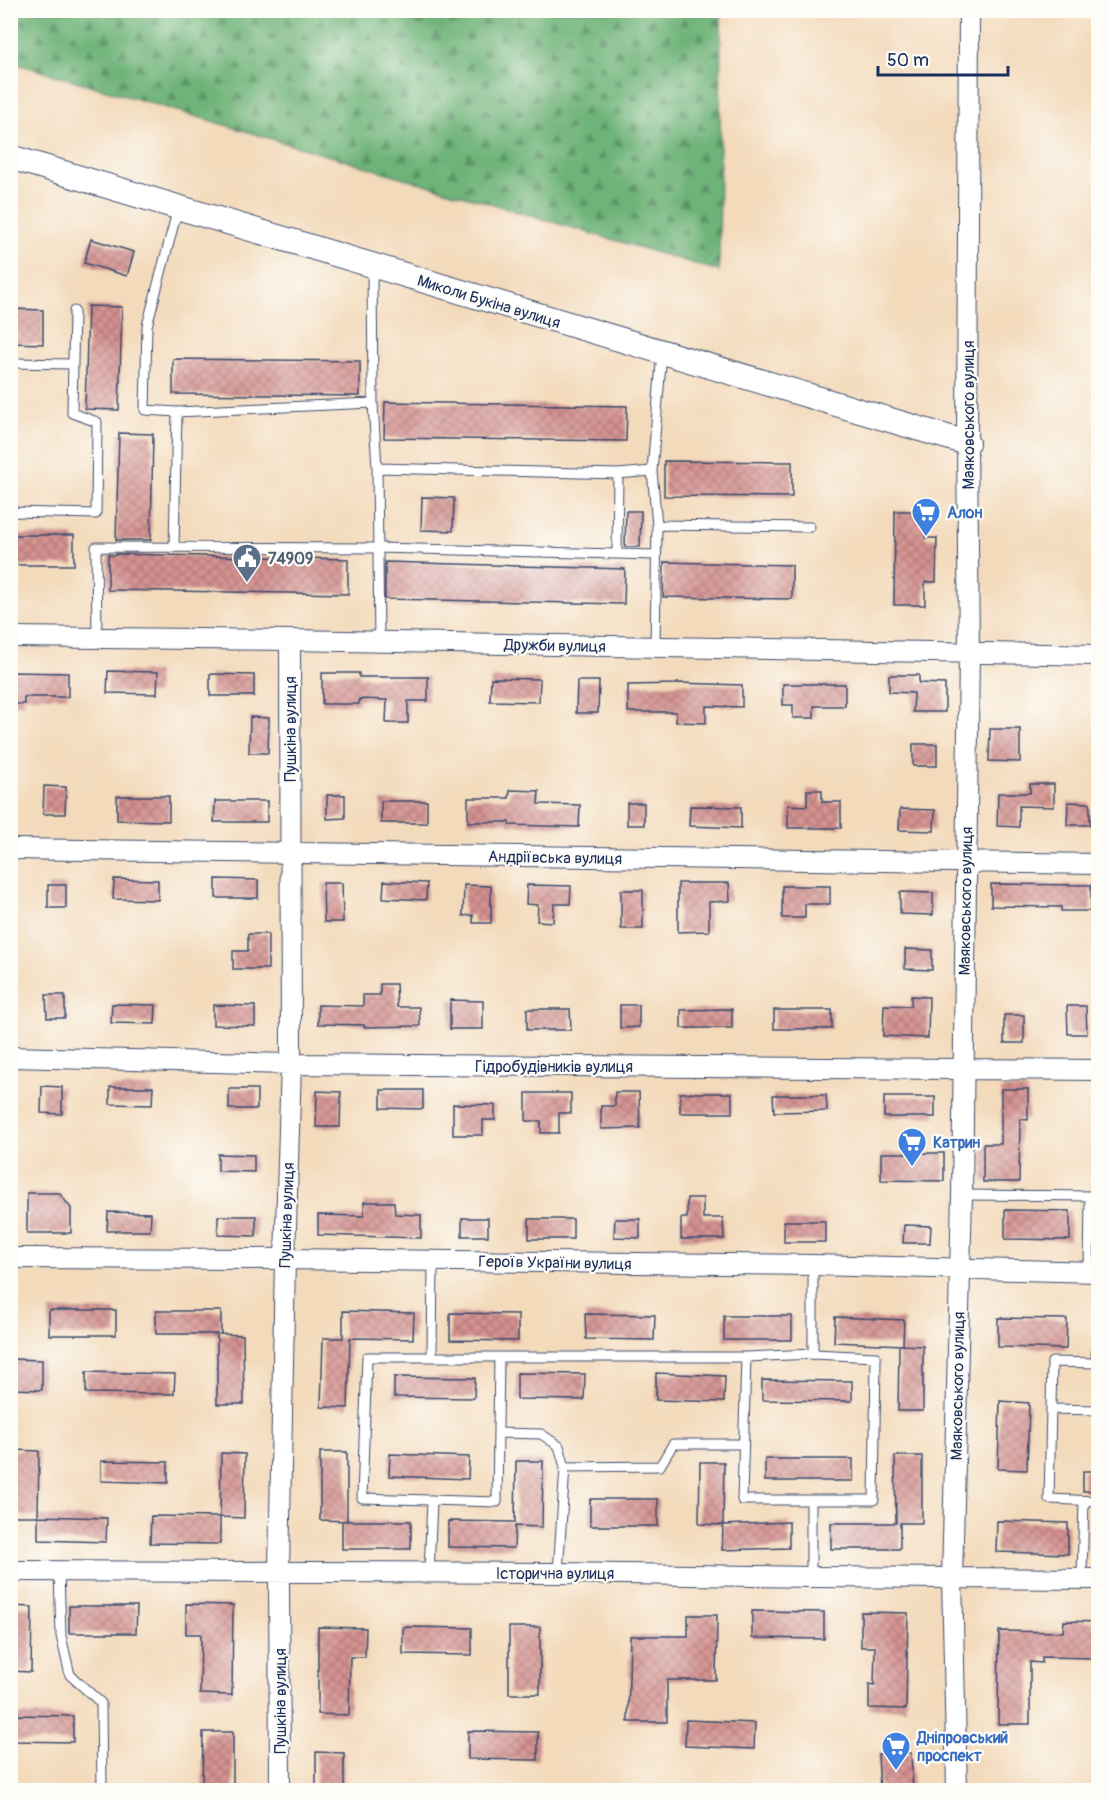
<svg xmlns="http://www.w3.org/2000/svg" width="1109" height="1801" viewBox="0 0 1109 1801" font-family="Pangolin,sans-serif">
  <defs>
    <pattern id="forest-firs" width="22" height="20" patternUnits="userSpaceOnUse" patternTransform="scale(1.5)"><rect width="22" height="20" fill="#6eb378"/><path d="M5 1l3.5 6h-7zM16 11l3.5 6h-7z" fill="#5a9266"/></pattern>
    <pattern id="building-cross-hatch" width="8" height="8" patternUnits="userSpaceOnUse" patternTransform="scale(1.5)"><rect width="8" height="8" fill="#d59290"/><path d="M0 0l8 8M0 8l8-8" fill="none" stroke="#ac7879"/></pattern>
  </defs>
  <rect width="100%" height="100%" fill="#fdfcf7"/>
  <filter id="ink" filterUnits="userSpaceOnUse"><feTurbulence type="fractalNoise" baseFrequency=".0167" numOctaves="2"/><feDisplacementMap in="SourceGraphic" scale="12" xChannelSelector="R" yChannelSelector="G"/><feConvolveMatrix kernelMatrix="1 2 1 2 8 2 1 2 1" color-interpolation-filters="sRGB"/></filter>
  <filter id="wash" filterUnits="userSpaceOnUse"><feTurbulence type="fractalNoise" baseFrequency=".008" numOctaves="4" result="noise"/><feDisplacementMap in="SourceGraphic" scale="24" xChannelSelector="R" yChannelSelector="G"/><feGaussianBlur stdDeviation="1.35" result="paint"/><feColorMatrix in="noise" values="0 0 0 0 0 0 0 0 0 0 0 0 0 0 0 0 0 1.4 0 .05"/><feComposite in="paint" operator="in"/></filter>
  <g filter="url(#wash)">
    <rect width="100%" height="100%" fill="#f3dabb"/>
    <!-- forest -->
    <path fill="url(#forest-firs)" stroke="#44716b" stroke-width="1.5" d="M10,11H721L719,271L11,62Z"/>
    <g id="blocks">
      <!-- building -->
      <path fill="url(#building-cross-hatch)" d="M91,239L134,252L127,276L84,263Z
        M88,306L122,307L119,410L85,409Z
        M10,309L43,310V344L10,343Z
        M173,359L360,361V396L173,394Z
        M385,402L627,406L626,441L384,438Z
        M119,433L153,434L151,540H116Z
        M664,461L792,462V497L664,496Z
        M422,497L454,498L453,531L421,530Z
        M626,511H641L640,547H625Z
        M895,511H927L926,538H937L936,582H925V605H894Z
        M10,535H74V565H10Z
        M116,554L348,559V594L108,590V555H116Z
        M385,562L625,569L624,604L385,599Z
        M664,562L792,565V599L663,597Z
        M108,671L158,672L157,694L107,693Z
        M10,672L68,673V697H24V704H10Z
        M322,673H359V677H428V701H408V723H386L387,700L359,699V704H322Z
        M210,674L254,675V696H210Z
        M889,675H919V683L945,684V712H913L914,693L889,692Z
        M491,678L540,679L539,702L490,701Z
        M577,681H599L598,713H576Z
        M677,683L742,685V707L706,706V723L676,722V712H628V685L677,684Z
        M783,684H845V706H814V718H793V705H783Z
        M250,717L269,718L268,753H249Z
        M990,729H1020V762L989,761Z
        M913,744H937V766H913Z
        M1030,784H1054V807L1019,806V827L997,826L998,793H1030Z
        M44,786L66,787L65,814H43Z
        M510,790L539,791L538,804L580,805L579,827L509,825V822H468V798H509Z
        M807,790H822V802H841V828H788V805L807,806Z
        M327,795H345V818L327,819Z
        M117,796H169V821L117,820Z
        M215,801H267V822H214Z
        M381,801H427V823H381Z
        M1068,802L1090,803V825H1067Z
        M627,803H644V825H627Z
        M690,806L741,807V828L689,826Z
        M900,809L935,810L934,831L899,830Z
        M114,879L158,880V900L113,899Z
        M216,879L258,880V898H216Z
        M384,881L427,883L426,900L383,898Z
        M323,883H342L343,922H324Z
        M678,883H729L730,901L709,902V931L678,932Z
        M991,884L1091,885V911H1061V907L991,906Z
        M48,885H66V908H48Z
        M464,885L491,886V923H473V915L463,916Z
        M527,885L571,886L570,904H554L553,922L537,921L538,905L526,904Z
        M782,886H830V904H805V918H782Z
        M621,890H643V929H621Z
        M900,892L933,893V915L900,914Z
        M248,934H268V969H233V951H248Z
        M905,949L932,950V970L905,969Z
        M380,984H396L397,1007H419L420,1026L364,1027V1025L318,1024V1005L363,1006V995H380Z
        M46,995H65V1018H47Z
        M911,996L929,997L928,1038L883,1036L884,1005L911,1006Z
        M450,1000L483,1001V1029H450Z
        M112,1004L156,1005L155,1024L111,1023Z
        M213,1005L255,1006V1026L213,1025Z
        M620,1005H639V1027L620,1028Z
        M1067,1006H1086L1087,1034H1068Z
        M527,1009H570L571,1030H527Z
        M732,1009V1028H681V1010Z
        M774,1010H832V1029H774Z
        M1004,1015H1024V1043H1004Z
        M42,1086L62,1087V1114L41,1113Z
        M110,1087H153L152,1105L110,1104Z
        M229,1089H257V1109H229Z
        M1001,1089H1028V1120L1020,1119L1019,1182H983V1144H1001Z
        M381,1090H423V1109L381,1108Z
        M317,1091L341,1092L340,1127H316Z
        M615,1092H639L640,1128L601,1129V1106H615Z
        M526,1093H571V1113H559V1133H541V1121H526Z
        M680,1093H732V1113H680Z
        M773,1095H826L827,1111L774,1112Z
        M884,1097H935V1117H884Z
        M453,1104L495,1105V1120H483V1135H453Z
        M881,1153H944V1181L881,1180Z
        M218,1154L254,1155V1172L218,1171Z
        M27,1193H59L71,1208V1233H27Z
        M687,1198H703V1218H723L724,1239H681V1218H687Z
        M364,1202H394L395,1214L421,1215V1238L318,1235V1215L364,1216Z
        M1005,1210L1070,1211V1240L1005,1239Z
        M108,1212L151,1213L150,1231H107Z
        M218,1216H256V1236L218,1235Z
        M462,1218H488V1236H462Z
        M529,1219H573V1239H529Z
        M615,1219H640V1238L614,1237Z
        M784,1221H825V1242H784Z
        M904,1225L931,1226L930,1243H903Z
        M49,1310H116V1335H49Z
        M156,1311H221V1334H219L243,1335L244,1404H217V1334H156Z
        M343,1311L414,1313L413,1339L350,1338L348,1408L321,1407L323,1338H343Z
        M450,1313L518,1314V1341L450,1340Z
        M585,1314L655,1315L654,1340L586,1339Z
        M724,1316H792V1340H724Z
        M835,1317L904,1320L903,1345L834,1342Z
        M998,1318L1067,1319L1066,1349L998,1347Z
        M899,1345L923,1346V1411H898Z
        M10,1359L42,1360V1390L10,1389Z
        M86,1372L175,1374L174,1394L86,1393Z
        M517,1373L585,1374L584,1400L517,1399Z
        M656,1373L725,1376L724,1402L656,1400Z
        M394,1377L475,1378L474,1398L394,1397Z
        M762,1380L852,1381V1401L762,1400Z
        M1000,1401L1029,1403L1027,1470L998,1469Z
        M12,1450L39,1451L38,1516H11Z
        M320,1452H347V1521L320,1520Z
        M221,1453L245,1454L244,1518L220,1517Z
        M390,1454L469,1457L468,1479L389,1476Z
        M895,1456H922V1523H900V1549H831V1523H896Z
        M765,1459H853V1481H765Z
        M101,1461L168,1462V1483L101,1481Z
        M516,1461H543L542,1527L515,1526L514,1548L448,1547V1521L515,1522Z
        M700,1462H724L723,1525L699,1524Z
        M1083,1471H1098V1491H1083Z
        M590,1499H658V1526H590Z
        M38,1516L107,1518L106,1542L38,1540Z
        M151,1516L220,1517V1544L150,1543Z
        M342,1521H411V1549H342Z
        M997,1521L1068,1523V1554L996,1552Z
        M789,1522V1548L722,1550L723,1525Z
        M186,1604L233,1605L232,1695L200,1694L201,1634H186Z
        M10,1606L32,1607L31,1672L10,1671Z
        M69,1606H137L136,1633H69Z
        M752,1611L824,1612V1639L752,1638Z
        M861,1612L908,1613L906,1709L869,1708V1684L874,1685L875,1647H861Z
        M688,1615H717L716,1680H667V1722H628L630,1636H688Z
        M1064,1621L1098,1622V1658L1042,1657V1663L1030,1662V1724H998L999,1631L1063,1632Z
        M318,1627L366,1628L365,1657H350L349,1715L318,1714Z
        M403,1627L472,1628V1655L403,1654Z
        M509,1627H540V1694H509Z
        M10,1715L73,1716V1742L10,1741Z
        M686,1720L755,1723L754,1749L685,1746Z
        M468,1731L538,1732V1760L468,1759Z
        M203,1732H233V1791H202Z
        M316,1752L344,1753V1791H316Z
        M911,1753L913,1791H880L878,1754Z"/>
    </g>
  </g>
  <g filter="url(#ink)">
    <use href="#blocks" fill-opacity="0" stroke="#3b496c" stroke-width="1.5"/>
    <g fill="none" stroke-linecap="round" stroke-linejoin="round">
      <!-- service casing -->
      <g stroke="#3b496c" stroke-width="11">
        <path id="service" d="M178,208L147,326L145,410L177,412L373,403
          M372,266L373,403L377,468L379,642
          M10,363L73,364
          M377,468L618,474L652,471
          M10,512L96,514L97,422L72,413L74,311
          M657,525L810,527
          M174,547L177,412
          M617,554L618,474
          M97,638L96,547L378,548L655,555
          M655,647L657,525L652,471L662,352
          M962,1195L1098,1196
          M813,1265V1354L876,1357L874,1500H742L746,1357L813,1354
          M1089,1272L1090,1196
          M1098,1294L1096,1363L1052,1362L1049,1499L1098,1501
          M432,1357L433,1261
          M499,1357L497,1502L362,1498L367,1357C493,1357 619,1357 746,1357
          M1051,1409L1098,1410
          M498,1433L541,1434L559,1446L565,1467
          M59,1571L61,1636L70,1675L101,1703L102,1790
          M429,1573L432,1500
          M558,1573L565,1467L660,1466L673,1444H743
          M811,1577V1500
          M1082,1578L1084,1501"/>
      </g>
      <!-- minor casing -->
      <g stroke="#3b496c" stroke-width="22">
        <path id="minor" d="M10,637L290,640L1098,655
          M10,849L1098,864
          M10,1057L291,1064L1098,1070
          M10,1258L285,1259L813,1265L1098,1272
          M10,1571L558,1573L811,1577L1098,1579
          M280,1790L279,1571L285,1259L291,1064L290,640
          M957,1790L952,1578L962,1195L969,653L967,443L969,10"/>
      </g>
      <!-- tertiary casing -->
      <g stroke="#3b496c" stroke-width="26">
        <path id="tertiary" d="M10,157L967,443"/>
      </g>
      <!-- service -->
      <use href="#service" stroke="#fff" stroke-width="9"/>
      <!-- minor -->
      <use href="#minor" stroke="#fff" stroke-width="20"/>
      <!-- tertiary -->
      <use href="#tertiary" stroke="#fff" stroke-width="24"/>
    </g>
  </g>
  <!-- icons -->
  <defs>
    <g id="supermarket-pin" transform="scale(1.5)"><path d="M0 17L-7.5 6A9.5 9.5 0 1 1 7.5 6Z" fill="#3f7fe0" stroke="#fdfcf7"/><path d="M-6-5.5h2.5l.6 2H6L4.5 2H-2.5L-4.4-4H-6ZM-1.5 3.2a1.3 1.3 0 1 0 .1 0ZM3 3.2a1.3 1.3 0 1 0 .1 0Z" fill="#fff"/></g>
    <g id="civic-pin" transform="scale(1.5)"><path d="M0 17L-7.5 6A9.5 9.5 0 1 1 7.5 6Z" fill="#5c6f8a" stroke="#fdfcf7"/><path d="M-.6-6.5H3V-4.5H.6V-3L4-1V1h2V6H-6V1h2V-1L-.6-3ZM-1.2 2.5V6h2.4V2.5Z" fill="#fff"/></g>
  </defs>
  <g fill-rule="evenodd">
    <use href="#supermarket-pin" x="926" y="512"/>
    <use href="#civic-pin" x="247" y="558"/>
    <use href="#supermarket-pin" x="912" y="1142"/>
    <use href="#supermarket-pin" x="896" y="1746"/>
  </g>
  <g text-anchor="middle" stroke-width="4.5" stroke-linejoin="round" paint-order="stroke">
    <!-- street labels -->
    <g font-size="16" fill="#1b2f5e" stroke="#fdfcf7">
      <text transform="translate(489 301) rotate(17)" y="6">Миколи Букіна вулиця</text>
      <text transform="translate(968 415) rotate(-90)" y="6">Маяковського вулиця</text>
      <text transform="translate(555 645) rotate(1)" y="6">Дружби вулиця</text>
      <text transform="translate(290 729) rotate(-90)" y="6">Пушкіна вулиця</text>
      <text transform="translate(555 857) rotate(1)" y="6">Андріївська вулиця</text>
      <text transform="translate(965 901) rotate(-89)" y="6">Маяковського вулиця</text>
      <text x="554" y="1072">Гідробудівників вулиця</text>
      <text transform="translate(286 1215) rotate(-88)" y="6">Пушкіна вулиця</text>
      <text transform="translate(555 1262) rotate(1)" y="6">Героїв України вулиця</text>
      <text transform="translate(957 1386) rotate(-89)" y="6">Маяковського вулиця</text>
      <text x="555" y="1579">Історична вулиця</text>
      <text transform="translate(280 1701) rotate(-90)" y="6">Пушкіна вулиця</text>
    </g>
    <!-- shop labels -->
    <g font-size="16" font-weight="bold" fill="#366cbe" stroke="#fdfcf7" text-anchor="start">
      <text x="947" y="518">Алон</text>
      <text x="933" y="1148">Катрин</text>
      <text x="917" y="1743">Дніпровський<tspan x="917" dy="18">проспект</tspan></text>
    </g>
    <!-- service labels -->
    <g font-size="16" font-weight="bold" fill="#4e5e75" stroke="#fdfcf7" text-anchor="start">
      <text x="268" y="564">74909</text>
    </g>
  </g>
  <!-- margin -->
  <rect width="1109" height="1801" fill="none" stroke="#fdfcf7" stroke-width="36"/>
  <!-- scale -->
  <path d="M878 66v9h130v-9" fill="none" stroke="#1b2f5e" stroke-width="3"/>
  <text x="887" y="66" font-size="18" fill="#1b2f5e" stroke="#fdfcf7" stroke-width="4.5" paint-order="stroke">50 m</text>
</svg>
